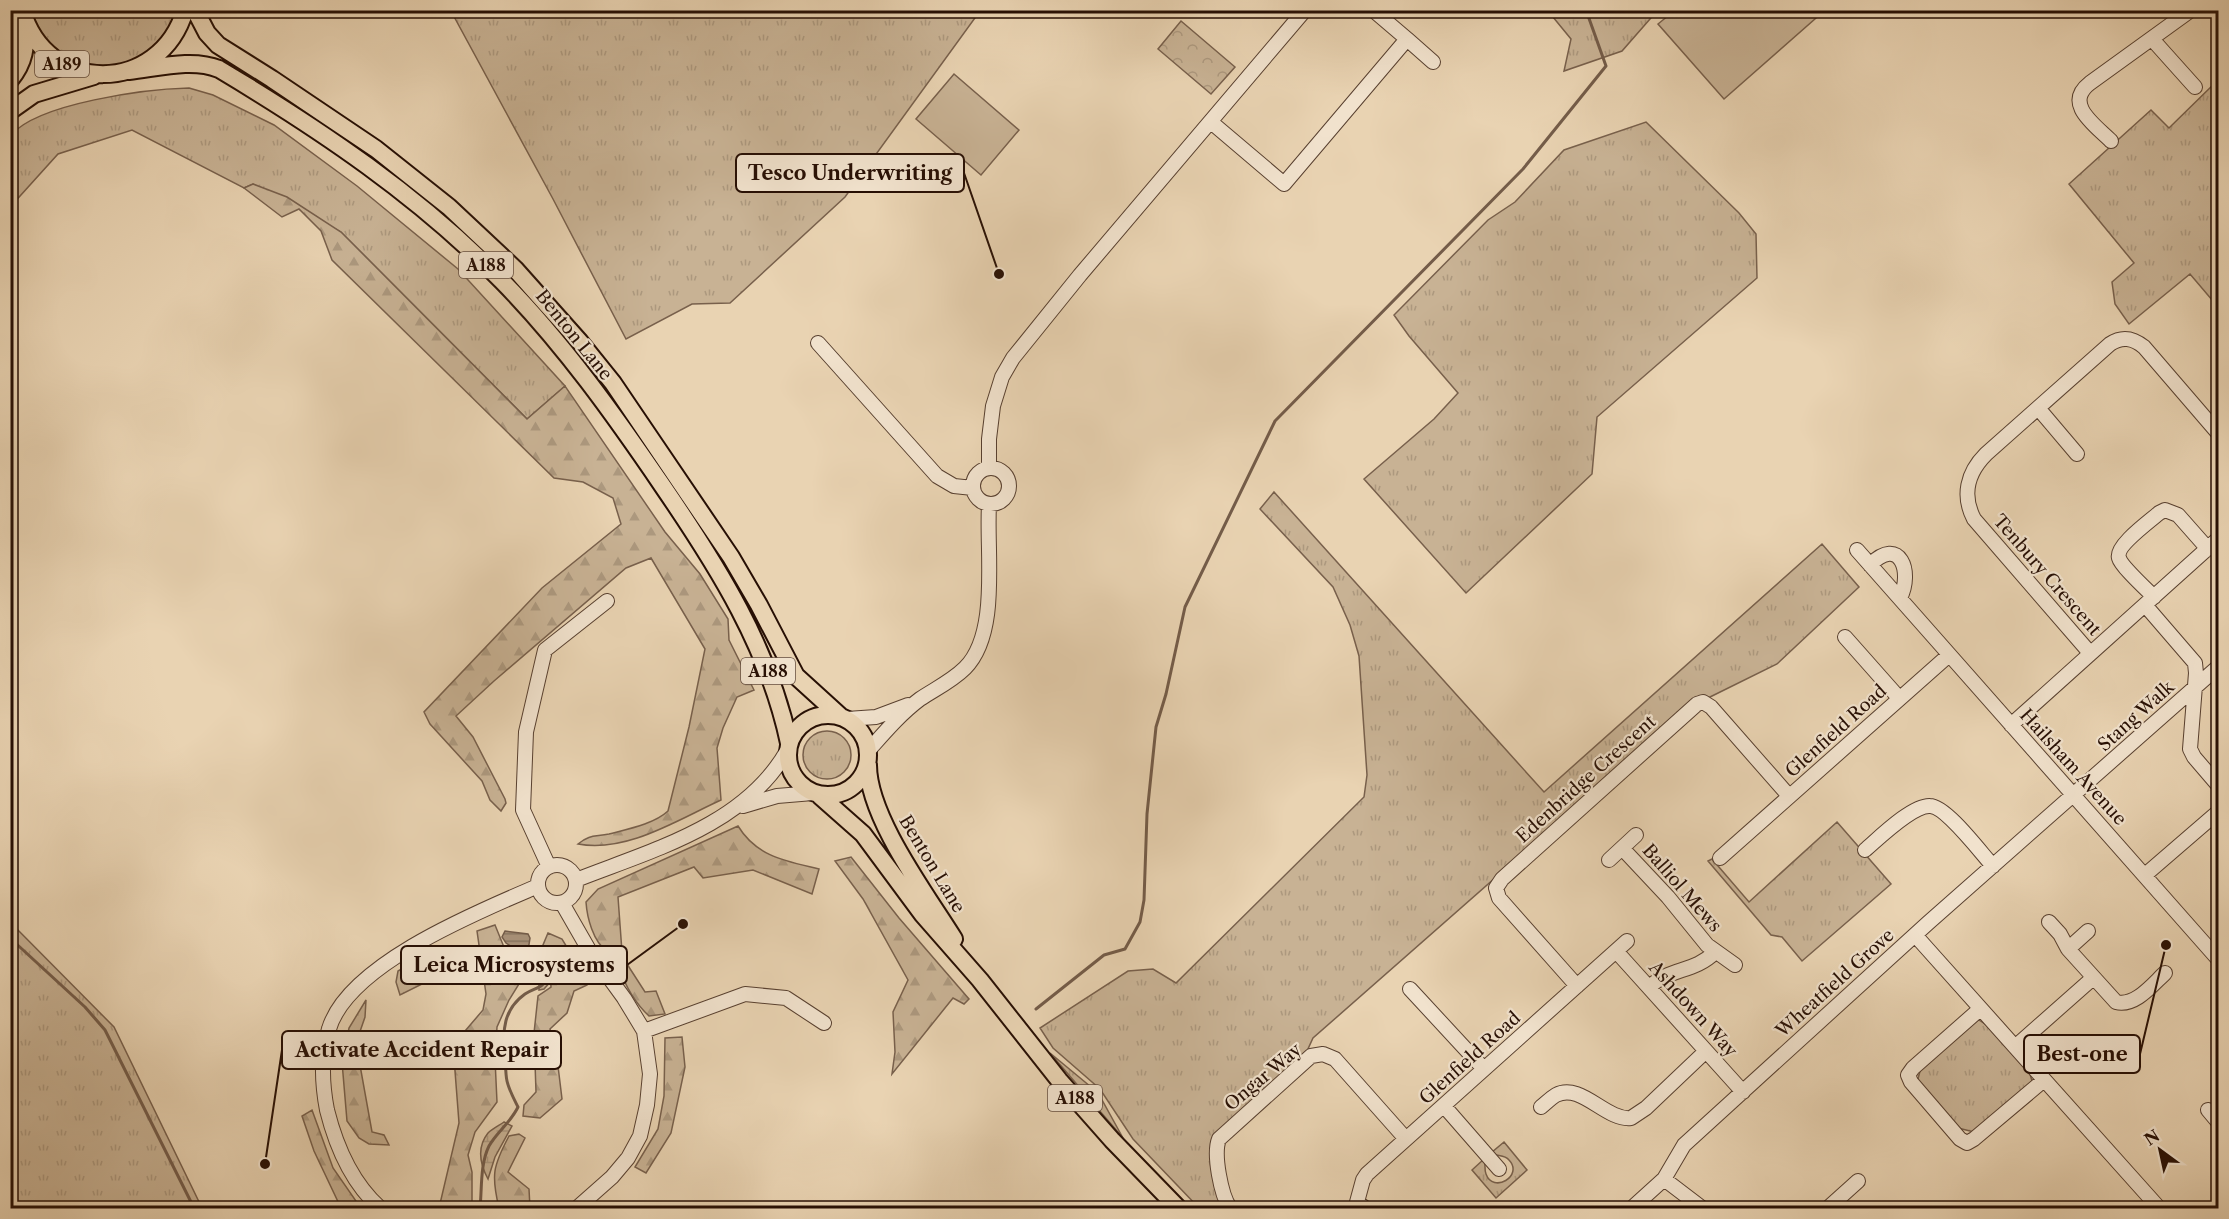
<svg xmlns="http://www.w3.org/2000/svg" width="2229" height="1219" viewBox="0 0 2229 1219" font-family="'Libre Caslon Text',serif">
  <defs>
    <pattern id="grass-tufts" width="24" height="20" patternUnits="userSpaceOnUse" patternTransform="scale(1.5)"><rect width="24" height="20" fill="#c8b294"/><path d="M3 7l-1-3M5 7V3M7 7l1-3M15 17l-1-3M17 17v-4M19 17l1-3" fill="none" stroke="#ac987e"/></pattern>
    <pattern id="forest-firs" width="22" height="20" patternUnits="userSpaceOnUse" patternTransform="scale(1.5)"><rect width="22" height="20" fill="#c8b294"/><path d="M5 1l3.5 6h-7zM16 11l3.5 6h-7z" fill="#ac987e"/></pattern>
    <pattern id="wetland-marsh" width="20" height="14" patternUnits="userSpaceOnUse" patternTransform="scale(1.5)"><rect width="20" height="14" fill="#c8b294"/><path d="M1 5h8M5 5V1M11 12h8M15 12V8" fill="none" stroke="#ac987e"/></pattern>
    <pattern id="park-crowns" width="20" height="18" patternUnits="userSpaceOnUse" patternTransform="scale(1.5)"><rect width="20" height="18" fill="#c8b294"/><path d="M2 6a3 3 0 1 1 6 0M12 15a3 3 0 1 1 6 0" fill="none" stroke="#ac987e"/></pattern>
    <pattern id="water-rules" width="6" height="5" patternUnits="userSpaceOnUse" patternTransform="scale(1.5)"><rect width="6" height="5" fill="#a79077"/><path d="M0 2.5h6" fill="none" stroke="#88745f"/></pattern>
  </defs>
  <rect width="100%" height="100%" fill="#e9d3b2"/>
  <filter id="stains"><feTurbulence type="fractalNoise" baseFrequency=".00333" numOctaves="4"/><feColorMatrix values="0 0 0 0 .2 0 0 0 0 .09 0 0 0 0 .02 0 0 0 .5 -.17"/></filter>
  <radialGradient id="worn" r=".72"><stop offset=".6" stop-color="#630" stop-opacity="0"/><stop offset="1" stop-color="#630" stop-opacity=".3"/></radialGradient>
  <!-- grass -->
  <path fill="url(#grass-tufts)" stroke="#78604c" stroke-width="1.5" d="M30,11H177C159,60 103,84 58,52C44,41 37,26 30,11Z
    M451,11H980L845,197L730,303L692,304L626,339L553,199Z
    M1548,11H1657L1622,51L1564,71L1571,39Z
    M2218,80V307L2190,274L2129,324L2115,304L2112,282L2134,263L2069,184L2151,110L2169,128Z
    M189,88L213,95L274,125L357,186L458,269L565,386L527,419L341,232L253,184L244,188L132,130L58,154L11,206V135C39,103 146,89 189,88Z
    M1646,122L1739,213L1756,234L1757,278L1597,417L1592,474L1466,593L1364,479L1434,419L1458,393L1409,336L1394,315L1488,220L1515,202L1564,150Z
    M1274,492L1544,792L1822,544L1859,587L1777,664L1706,699L1569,813L1313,1038L1307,1051L1219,1131L1224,1208H1199L1133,1139L1100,1089L1053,1048L1040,1028L1128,971L1153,969L1176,983L1364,797L1367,775L1359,656L1350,625L1333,587L1260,509Z
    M803 755a24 24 0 1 1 48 0a24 24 0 1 1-48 0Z
    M1837,822L1891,884L1802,961L1782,937L1771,935L1708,861L1712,859L1749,902Z
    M11,923L114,1027L202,1208H11Z
    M1979,1020L1988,1026L2030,1074L2032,1081L2029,1088L1974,1132L1958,1128L1921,1088L1918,1079L1920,1071L1975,1021Z
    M1050,1053L1091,1087L1102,1100L1123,1138Z
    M1504,1142L1527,1170L1496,1198L1472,1170L1484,1159C1486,1165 1484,1169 1486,1174C1493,1194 1524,1176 1509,1160C1504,1154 1497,1157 1491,1153Z"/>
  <!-- forest -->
  <path fill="url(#forest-firs)" stroke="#78604c" stroke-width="1.5" d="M253,184L287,197L341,232L527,419L565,386L665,532L700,574L728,619L729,640L754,690L737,697L723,728L717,748L721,800C677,820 627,853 578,844C590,834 595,837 609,834C628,829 654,824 668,811L689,727L705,649L651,558L626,568L494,681L456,716L473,737L505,799L506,803L501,811L490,800L482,781L430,724L424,712L542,588L621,524L613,498L583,482L554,478L332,260L321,231L299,209L282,217L244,188Z
    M738,826C757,857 786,861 819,869L812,894L753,870L703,878L694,867L618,897L622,952C617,953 612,954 607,951C593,942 587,917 586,902L598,889Z
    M851,857L899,918L969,999L964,1004L953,998L892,1074L895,1052L893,1012L908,980L863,899L835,861Z
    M495,925L519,984L509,1000L497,1027L495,1059L497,1102L475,1132L468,1155L472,1172V1208H439L459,1123L453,1045L483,1010L486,994L477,931Z
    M548,933L562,939L568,949L584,964L587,985L574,991L567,1013L550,1029L558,1066L562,1099L540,1118L523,1116L524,1105L536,1092L534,1033L538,996L551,987L550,968L541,961L543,945Z
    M417,960L422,970V984L400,995L396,982L398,971Z
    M627,964L645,992L656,991L665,1014L649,1016C636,1004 625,986 620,969Z
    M366,1000L365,1017L356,1043L372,1132L384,1135L389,1145L369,1144L359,1138L347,1121L342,1062L349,1028Z
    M682,1037L685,1067L671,1133L646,1173L635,1167L658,1129L664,1096L665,1038Z
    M312,1110L333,1168L356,1201L353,1208H341L314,1151L302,1116Z
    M519,1134L525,1138L508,1172L529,1189L530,1208H499C491,1175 493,1166 509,1136Z"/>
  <!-- wetland -->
  <path fill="url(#wetland-marsh)" stroke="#78604c" stroke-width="1.5" d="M539,965L549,972L551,981L544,989L539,990Z
    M504,1122L512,1126L495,1157L488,1179C480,1164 476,1148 488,1133C492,1129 500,1125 504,1122Z"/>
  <!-- park -->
  <path fill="url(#park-crowns)" stroke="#78604c" stroke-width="1.5" d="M1181,21L1235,67L1211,94L1158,49Z"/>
  <!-- pitch -->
  <path fill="#c8b294" stroke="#78604c" stroke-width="1.5" d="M1674,11V10L1824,11L1724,99L1658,24Z
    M954,74L1019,130L981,175L916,119Z"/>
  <!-- water -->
  <path fill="url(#water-rules)" stroke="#745c49" stroke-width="1.5" d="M505,931L528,934L530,938L527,957L529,963L525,970L518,971L512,947L506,943L502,937Z"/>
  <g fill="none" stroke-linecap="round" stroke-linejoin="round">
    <!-- stream -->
    <path stroke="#745c49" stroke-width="3" d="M10,938L85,1007L105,1030L194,1208
      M1036,1009L1104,955L1125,949L1140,922L1144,900L1147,814L1156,727L1166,694L1185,607L1275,421L1523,169L1606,66L1586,10
      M480,1208C482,1189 480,1164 489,1146C497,1132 511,1122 518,1107C514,1099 509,1090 507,1081C505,1072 506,1062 505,1053C502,1030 504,1009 525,994C535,987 546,989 546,974L529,963"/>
    <!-- minor casing -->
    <g stroke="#584030" stroke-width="16">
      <path id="minor" d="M1407,39L1433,62
        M2152,39L2195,87
        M1211,122L1284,184L1407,39L1373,10
        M2111,141C2095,125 2063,104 2090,83L2191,10
        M818,343L937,476L954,486L973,488
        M2038,408L2077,454
        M973 486a18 18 0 1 1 36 0a18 18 0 1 1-36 0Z
        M989,468V439L993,406L1002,377L1013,358L1080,275L1305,10
        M1857,550L2218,959
        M1870,565C1900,535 1913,572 1900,598
        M2154,597C2146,589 2121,566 2119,558C2115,546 2150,521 2159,513L2165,510L2178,515L2208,549
        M2145,605L2195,663L2196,673L2190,749L2194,757L2218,785
        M1845,637L1899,698
        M2090,653L1974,519C1962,496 1967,473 1986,454L2110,344C2122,336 2133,338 2144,347L2218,433
        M847,719L876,717L908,705
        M2011,725L2218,539
        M868,751C884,733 900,714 920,699C935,689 952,681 965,668C1000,633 986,552 989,505
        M743,806L777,796L813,793
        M1622,848L1668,897L1707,945L1735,965
        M1865,850C1878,839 1912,805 1930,806C1946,806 1981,853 1993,866
        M1720,858L1949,655
        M1609,860L1636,835
        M538 884a19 19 0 1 1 38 0a19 19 0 1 1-38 0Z
        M549,867L523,810L526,732L545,650L607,601
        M2145,875L2218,812
        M576,880C652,850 744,826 787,751
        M562,903L589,950L624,998L644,1031L650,1074L647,1105L640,1136L628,1158L612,1177L577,1208
        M2049,922L2060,934L2068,949
        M2088,931L2068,949L2116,1002C2135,1007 2152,985 2165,973
        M1915,935L2159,1208
        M1616,951L1743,1092
        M1577,986L1499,898L1496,888L1502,879L1697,704L1703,702L1711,707L1789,796
        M1649,987C1671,967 1694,973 1715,952
        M1410,989L1484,1069
        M1980,1009L1913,1068L1908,1075L1911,1082L1960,1139L1967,1143L1974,1139L2044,1080
        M644,1031L745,994L786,998L824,1023
        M2015,1047L2093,978
        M1444,1106L1499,1169
        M1541,1107C1546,1103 1551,1098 1556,1095C1581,1082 1606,1121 1631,1118L1646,1108L1706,1051
        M2208,1110L2218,1122
        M1664,1179L1702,1208
        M380,1208C352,1183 336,1146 327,1110C322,1084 321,1054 329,1029C348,964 480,911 538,886
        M1230,1208C1221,1195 1213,1154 1219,1139L1311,1056L1323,1054L1335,1059L1406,1139
        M1365,1208L1357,1202L1363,1180L1367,1174L1627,941
        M1632,1208L1664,1179L1684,1145L1928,923L2218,667
        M1828,1208L1858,1181"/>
    </g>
    <!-- major casing -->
    <g stroke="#270f04" stroke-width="20">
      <path id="major" d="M22,10C46,96 160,95 185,10
        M195,10L207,33L218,45L272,79L376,149L449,207L515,269L580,342L613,383L653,442L731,557L759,605L796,676L840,716
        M129,71C157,68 192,58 219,69C321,130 419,196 502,281C563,343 615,416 664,488C718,567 769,648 789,743
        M10,80C25,62 26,47 25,25
        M10,111L34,94L94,76
        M788 755a40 40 0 1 1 80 0a40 40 0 1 1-80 0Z
        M868,765C868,817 926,894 954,939
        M820,796L863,834L923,915L980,980L1059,1080L1112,1140L1178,1208"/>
    </g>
    <!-- minor -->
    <use href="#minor" stroke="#f1e2cd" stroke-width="14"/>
    <!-- major -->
    <use href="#major" stroke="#e9d3b2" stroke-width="16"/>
  </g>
  <g text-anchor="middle" stroke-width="4.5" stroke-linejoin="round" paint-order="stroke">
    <!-- shield labels -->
    <g fill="#f1e2cd" stroke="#644e40" stroke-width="1.5">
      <rect x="35" y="51" width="54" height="26" rx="4.5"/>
      <rect x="459" y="252" width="54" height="26" rx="4.5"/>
      <rect x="741" y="658" width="54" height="26" rx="4.5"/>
      <rect x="1048" y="1085" width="54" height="26" rx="4.5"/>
    </g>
    <g font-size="16" font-weight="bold" fill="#270f04">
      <text x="62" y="70">A189</text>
      <text x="486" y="271">A188</text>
      <text x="768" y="677">A188</text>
      <text x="1075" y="1104">A188</text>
    </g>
    <!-- street labels -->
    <g font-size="18" fill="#270f04" stroke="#f1e2cd">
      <text transform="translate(574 335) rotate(51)" y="6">Benton Lane</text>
      <text transform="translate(2047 575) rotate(49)" y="6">Tenbury Crescent</text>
      <text transform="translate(2136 716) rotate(-42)" y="6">Stang Walk</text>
      <text transform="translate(1836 731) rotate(-42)" y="6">Glenfield Road</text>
      <text transform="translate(2073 767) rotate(48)" y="6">Hailsham Avenue</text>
      <text transform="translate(1586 779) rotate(-42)" y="6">Edenbridge Crescent</text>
      <text transform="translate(932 864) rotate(59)" y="6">Benton Lane</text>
      <text transform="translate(1682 888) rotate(49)" y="6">Balliol Mews</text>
      <text transform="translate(1835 983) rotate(-42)" y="6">Wheatfield Grove</text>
      <text transform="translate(1693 1009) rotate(48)" y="6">Ashdown Way</text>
      <text transform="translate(1470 1058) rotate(-42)" y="6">Glenfield Road</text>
      <text transform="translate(1263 1077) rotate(-40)" y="6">Ongar Way</text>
    </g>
  </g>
  <!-- callouts -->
  <path fill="none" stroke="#270f04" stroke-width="2" d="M999 274L964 173M683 924L627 965M265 1164L282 1050M2166 945L2140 1054"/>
  <g fill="#270f04" stroke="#f1e2cd" stroke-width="2">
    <circle cx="999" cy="274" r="6"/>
    <circle cx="683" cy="924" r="6"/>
    <circle cx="265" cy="1164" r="6"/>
    <circle cx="2166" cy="945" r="6"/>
  </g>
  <g fill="#f1e2cd" stroke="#270f04" stroke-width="2">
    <rect x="736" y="154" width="228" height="38" rx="6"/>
    <rect x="401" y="946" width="226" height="38" rx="6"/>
    <rect x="282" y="1031" width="279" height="38" rx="6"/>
    <rect x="2024" y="1035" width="116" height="38" rx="6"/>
  </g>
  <g font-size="20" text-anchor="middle" font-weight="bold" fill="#270f04">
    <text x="850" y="180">Tesco Underwriting</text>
    <text x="514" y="972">Leica Microsystems</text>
    <text x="422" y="1057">Activate Accident Repair</text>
    <text x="2082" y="1061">Best-one</text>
  </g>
  <!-- margin -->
  <rect width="2229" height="1219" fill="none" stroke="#e9d3b2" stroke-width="36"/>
  <rect x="12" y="12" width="2205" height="1195" fill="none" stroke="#270f04" stroke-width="3"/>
  <rect x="18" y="18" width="2193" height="1183" fill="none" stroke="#270f04" stroke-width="1.5"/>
  <!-- north arrow -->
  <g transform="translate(2160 1150) rotate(327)" stroke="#f1e2cd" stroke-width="4.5" paint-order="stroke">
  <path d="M0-4.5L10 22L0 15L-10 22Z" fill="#270f04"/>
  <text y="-9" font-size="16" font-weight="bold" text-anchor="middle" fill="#270f04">N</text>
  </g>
  <rect width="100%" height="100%" filter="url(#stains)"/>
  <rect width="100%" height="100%" fill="url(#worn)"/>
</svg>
